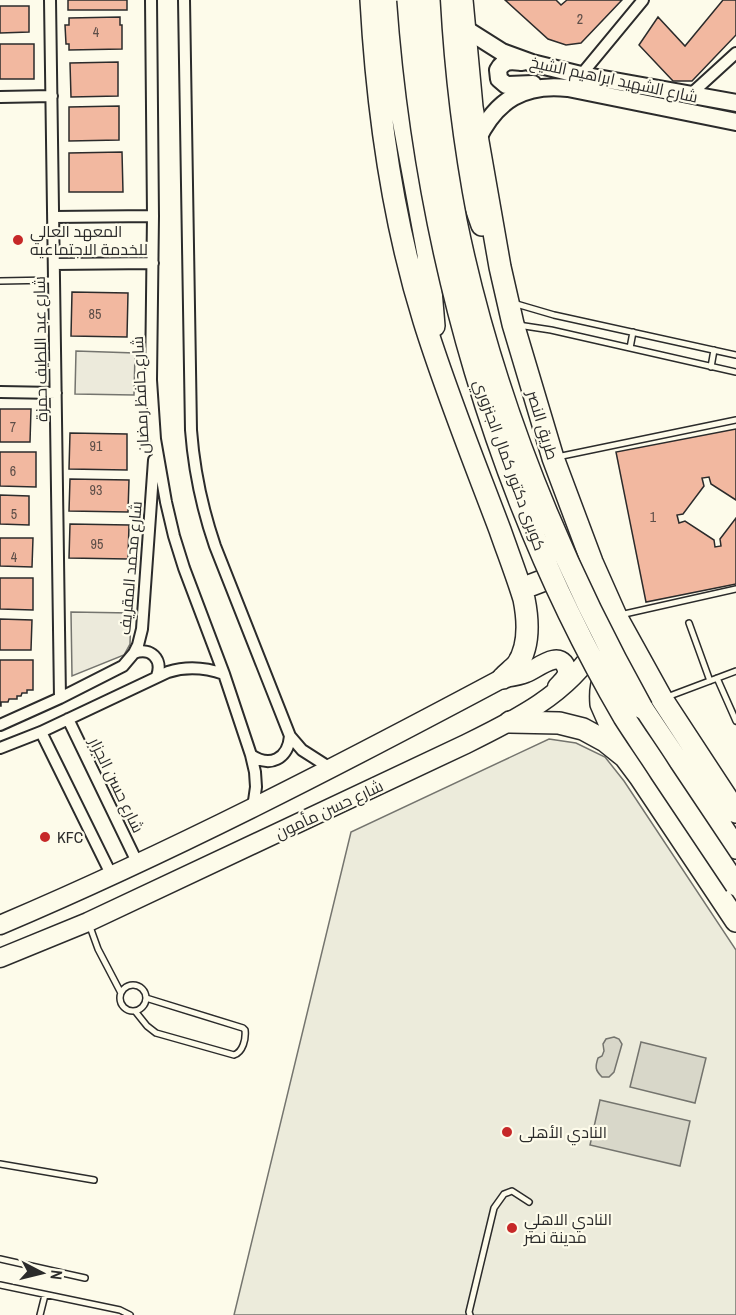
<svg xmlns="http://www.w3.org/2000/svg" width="736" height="1315" viewBox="0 0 736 1315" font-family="'Archivo Narrow',Cairo,sans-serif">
  <rect width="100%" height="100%" fill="#fdfbea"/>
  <!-- green -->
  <path fill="#ecebdb" stroke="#74746e" stroke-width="1.5" d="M549,739L576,743L605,757L624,781L736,950V1315H234L351,832Z"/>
  <!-- parking -->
  <path fill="#eceadb" stroke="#74746e" stroke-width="1.5" d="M76,351L135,353L134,395L75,394Z
    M71,612L131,613L130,644L124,655L72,676Z"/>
  <!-- water -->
  <path fill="#d8d7c9" stroke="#74746e" stroke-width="1.5" d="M614,1037L619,1039L622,1044L614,1072L609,1077H602C595,1070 595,1067 598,1058L602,1056L604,1051L603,1044L606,1039Z
    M641,1042L706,1058L695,1103L630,1087Z
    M600,1100L690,1121L680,1166L590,1145Z"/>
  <!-- building -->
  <path fill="#f2b8a0" stroke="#2b2b2b" stroke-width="1.5" d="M68,0H127V10H68Z
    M505,0H556L561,5L567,0H622L581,43L566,45L548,39Z
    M723,0H736V35L692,81H673L639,45L658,17L685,46Z
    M0,6H29V32L0,33Z
    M120,17V25H122V49L69,50V44H66L65,25H69V18Z
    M0,44H34V79H0Z
    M118,62V96L71,97L70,63Z
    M119,106V140L69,141V107Z
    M122,152L123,192H69V153Z
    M72,292L128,293L127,337L71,336Z
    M0,409H31L30,442H0Z
    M736,429V500L711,484L709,477L702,478L704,486L683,514L677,515L679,523L685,521L714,540L715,547L721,546L720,539L736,518V584L646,602L616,452Z
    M70,433L127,434V470L69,469Z
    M0,452H36V487L0,486Z
    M70,479L129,480L128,512L69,511Z
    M0,495L29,496V525L0,524Z
    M70,524L129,525L128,559L69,558Z
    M0,538H33L32,567L0,566Z
    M0,578H33V610L0,609Z
    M0,619L32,620L31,650H0Z
    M0,660H33V690H27V693H22L21,696H17V699H9L8,702H1V706H0Z"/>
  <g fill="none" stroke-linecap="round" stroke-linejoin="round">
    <!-- lane casing -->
    <g stroke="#2b2b2b" stroke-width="8">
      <path id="lane" d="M0,281L54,280
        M513,303L554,315L736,355
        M518,325L551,330L736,372
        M630,348L633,332
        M711,367L714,350
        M557,457L736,420
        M620,615L736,589
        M689,623L710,681
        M717,678L736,721
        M667,697L736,671
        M89,924L98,949L121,993
        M120 998a13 13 0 1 1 26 0a13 13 0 1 1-26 0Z
        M135,1011L147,1026L156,1033L234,1055C243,1052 246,1039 245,1030L243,1028L146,998
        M0,1164L94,1180
        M0,1259L85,1278
        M0,1285L120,1310L130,1315
        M40,1315L45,1295
        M470,1315L469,1312L494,1208L504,1194L512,1191L529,1202"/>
    </g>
    <!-- street casing -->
    <g stroke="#2b2b2b" stroke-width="14">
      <path id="street" d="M50,0L60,698
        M151,0L153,216L151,380L155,439L166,502L174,536L184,568L224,674L251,755L255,772L256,787L253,808
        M184,0L191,430C194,470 202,508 215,546L290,736L302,750L330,768
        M581,75L643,0
        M691,94L736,53
        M0,97L52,96
        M54,217L153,216
        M54,264L153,263
        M0,392L56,393
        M134,653C151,647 163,659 157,676
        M68,719L138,864
        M0,725L60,698L123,666L134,653L138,645L142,629L154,460
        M41,732L112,876
        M0,748L41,732L168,672C187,666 204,667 224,674
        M251,755C270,768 288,759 290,736"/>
    </g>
    <!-- secondary casing -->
    <g stroke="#2b2b2b" stroke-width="20">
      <path id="secondary" d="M464,28L502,52L532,63L581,75L736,103
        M522,62C512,61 504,59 498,70L499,79L506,85L533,84
        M477,140C496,100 524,83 568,88L736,122"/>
    </g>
    <!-- primary casing -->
    <g stroke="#2b2b2b" stroke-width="21">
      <path id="primary" d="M0,925C172,852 338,766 503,678C511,677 519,676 526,673C537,669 559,649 566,667C570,676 562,681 557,687
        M0,958L88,922L466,744C515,720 568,694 597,646"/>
    </g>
    <!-- highway casing -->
    <g stroke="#2b2b2b" stroke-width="24">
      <path id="highway" d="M371,0C377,108 392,218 424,321C446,392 474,461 500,530C508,553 517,576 524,599C528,619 530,646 517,665C513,669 507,674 503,678
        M390,0L400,103L428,254L434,326
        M447,0C452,75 456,154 482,225
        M462,0L472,107L500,267L513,324L553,458L592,562L616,616L662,699L736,812
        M521,589L568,571
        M609,670C601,680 600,691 601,704L622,752
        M642,708L736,848
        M510,722L559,723L583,729L605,741L625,757L640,777L736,921"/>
    </g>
    <!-- lane -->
    <use href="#lane" stroke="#fdfbea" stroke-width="5"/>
    <!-- street -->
    <use href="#street" stroke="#fdfbea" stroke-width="10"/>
    <!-- secondary -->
    <use href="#secondary" stroke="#fdfbea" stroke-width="16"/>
    <!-- primary -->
    <use href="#primary" stroke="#fdfbea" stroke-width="18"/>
    <!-- highway -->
    <use href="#highway" stroke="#fdfbea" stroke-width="21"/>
    <!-- highway-bridge casing -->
    <g stroke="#2b2b2b" stroke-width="24" stroke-linecap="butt">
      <path id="highway-bridge" d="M408,0C426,251 497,499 624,717C636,736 649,754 661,773C686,810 711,848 736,885
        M429,0C433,74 442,148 456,221C491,392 557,556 642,708"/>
    </g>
    <!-- highway-bridge -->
    <use href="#highway-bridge" stroke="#fdfbea" stroke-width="21"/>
  </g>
  <!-- markers -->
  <g fill="#c62828" stroke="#fdfbea" stroke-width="2">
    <circle cx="18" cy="240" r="6"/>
    <circle cx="45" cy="837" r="6"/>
    <circle cx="507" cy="1132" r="6"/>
    <circle cx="512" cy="1228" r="6"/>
  </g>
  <g text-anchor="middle" stroke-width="4.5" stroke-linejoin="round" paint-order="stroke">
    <!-- number labels -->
    <g font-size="14" fill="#5d4e48">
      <text x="580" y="24">2</text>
      <text x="96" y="37">4</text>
      <text x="95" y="319">85</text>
      <text x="13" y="432">7</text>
      <text x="96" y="451">91</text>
      <text x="13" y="476">6</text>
      <text x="96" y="495">93</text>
      <text x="14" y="519">5</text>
      <text x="653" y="522">1</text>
      <text x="97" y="549">95</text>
      <text x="14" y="562">4</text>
    </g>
    <!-- street labels -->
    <g font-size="16" fill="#2b2b2b" stroke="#fdfbea">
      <text transform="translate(614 79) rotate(12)" y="6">شارع الشهيد ابراهيم الشيخ</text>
      <text transform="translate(40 349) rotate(-91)" y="6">شارع عبد اللطيف حمزة</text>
      <text transform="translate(140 395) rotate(-93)" y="6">شارع حافظ رمضان</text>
      <text transform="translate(543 425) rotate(73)" y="6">طريق النصر</text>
      <text transform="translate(510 465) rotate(70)" y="6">كوبرى دكتور كمال الجنزوري</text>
      <text transform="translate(130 568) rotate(-85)" y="6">شارع محمد المقريف</text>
      <text transform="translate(117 785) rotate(64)" y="6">شارع حسن الجزار</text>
      <text transform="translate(329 809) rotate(-25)" y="6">شارع حسن مأمون</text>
    </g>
    <!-- poi labels -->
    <g font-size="16" fill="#2b2b2b" stroke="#fdfbea" text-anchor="start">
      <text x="30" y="237">المعهد العالي<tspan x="30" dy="18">للخدمة الاجتماعيه</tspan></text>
      <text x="57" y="843">KFC</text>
      <text x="519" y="1138">النادي الأهلى</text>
      <text x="524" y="1225">النادي الاهلي<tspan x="524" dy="18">مدينة نصر</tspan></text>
    </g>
  </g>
  <!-- north arrow -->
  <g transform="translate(42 1273) rotate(97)" stroke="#fdfbea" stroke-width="4.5" paint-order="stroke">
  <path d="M0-4.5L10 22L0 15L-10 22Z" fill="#2b2b2b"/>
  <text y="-9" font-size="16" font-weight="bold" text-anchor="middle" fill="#2b2b2b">N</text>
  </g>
</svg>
